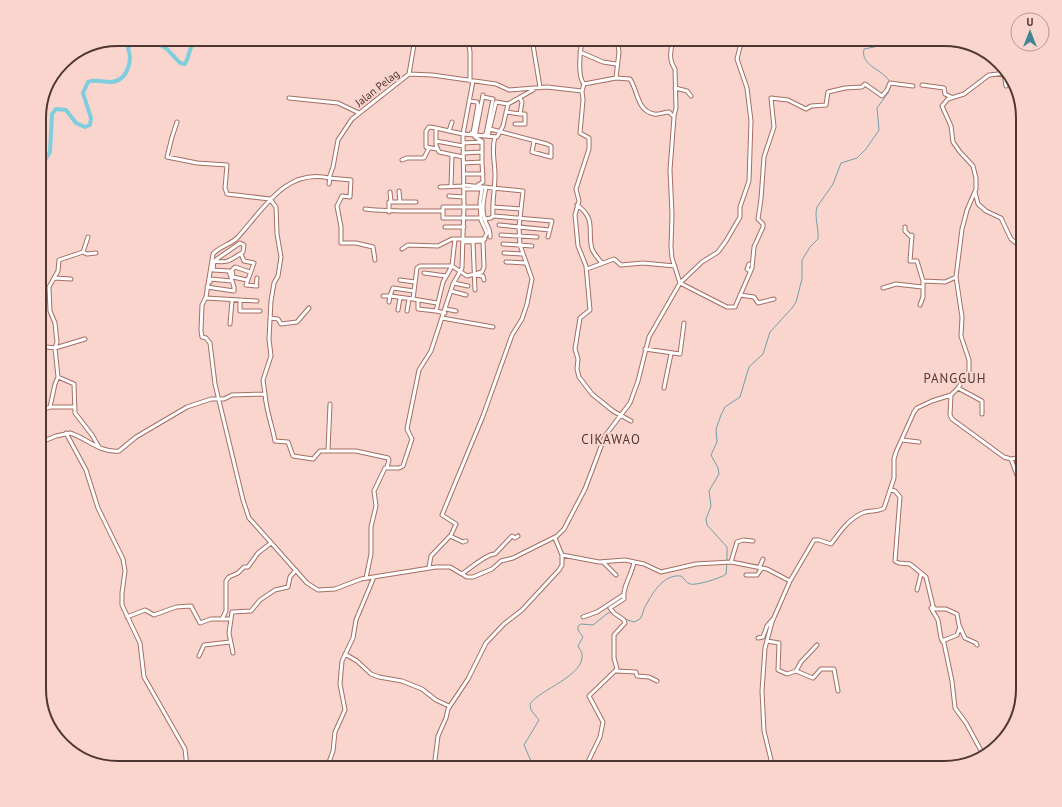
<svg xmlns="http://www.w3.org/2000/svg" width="1062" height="807" viewBox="0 0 1062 807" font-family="'PT Sans',sans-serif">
  <rect width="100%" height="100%" fill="#fad5cd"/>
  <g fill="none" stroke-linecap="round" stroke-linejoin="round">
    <!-- stream -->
    <path stroke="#70a0aa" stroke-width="1" d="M881,39L879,46L864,49C860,66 883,69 890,82
      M727,560V547L707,525L706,519L711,506L709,491L719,474L718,468L711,455L717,442L716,429L721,415L725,407L740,397L749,367L763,354L770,332L792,308L796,302L802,279V260L810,247L818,239C819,229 814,216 817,207L833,184L841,163L857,158L866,149L879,130L877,108L888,93L891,85
      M625,619L634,622L640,619C643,615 643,609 646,605C653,592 664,574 681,576C684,578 686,583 690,584C695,586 722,578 726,574L727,563
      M534,768L524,745L539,720L531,710L530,704C540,689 585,676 582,654C582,651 579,649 578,646L583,637L578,630V626L581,624L593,625L608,613L612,612"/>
    <!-- river -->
    <path stroke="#7ecede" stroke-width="4" d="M151,39L167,49L180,63L185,64C190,55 188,50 195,39
      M39,170L50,152L52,114L56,109L66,110L76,123L85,127L90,125L91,118L83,93L88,82C96,79 102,82 110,82C127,82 133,61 128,48L135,39"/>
    <!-- minor casing -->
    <g stroke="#a46e63" stroke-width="5">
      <path id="minor" d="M468,39L470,52V81
        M532,39L540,87
        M583,39C580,48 577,77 584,84L616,78L630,79C638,91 637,111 654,114C659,115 664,112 669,112L674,117L670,170L672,214L671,247L672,258L680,283L649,337L638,381L630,403L605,436L585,489L564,529L557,536L513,558L501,561L492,569L473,577H467L450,567H436L361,579L335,589L318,590L307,583L249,518L243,500L215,384L210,343L206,338L202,337L201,331L202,305L206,297L213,254C220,246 232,244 238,237C263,210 285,168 329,178L333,167L338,140L352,119L409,74L432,75L496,84L509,90L547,87L582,91L584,84
        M673,39C671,50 668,59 675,69L676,108L674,116
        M742,39L737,59L747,88L751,121L749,181L740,207V217L726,241L718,252L702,262L680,283L727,307H735L752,268L754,247L763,227V224L758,219L761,199L764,157L774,127L771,98L788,100L806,109L811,106L826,105L828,92L845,88L862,87L865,84L882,96L887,90L890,83L913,86
        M580,52L603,62L616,64
        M1004,73L1006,86
        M409,74L415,39
        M616,78L619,52L617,39
        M922,85L944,88L945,94L951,97
        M675,88L687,91L691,96
        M582,91L583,100L580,133L589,138V149L576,189L579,201L575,215L578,246L586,266L590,310L580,318L575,349L578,359L577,369L579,377L592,394L613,411L631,421
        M483,97L493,99L486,134L484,135
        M289,98L338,103L359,113
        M469,101L477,102L478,105L473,133H471
        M506,112L520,114L522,102L520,98
        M515,124H525V114H520
        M436,128L449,131L452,122
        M490,129L547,144L551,146V157L532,152L534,141
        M449,131L463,134L497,137L503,126L508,104L533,90
        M488,136L496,102L508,104
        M436,141L463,146
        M463,143L482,142
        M437,149L426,147V131L429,127L436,128V145L439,152L463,157
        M463,153L482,152
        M402,160L407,158H424L429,148
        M482,162V141L475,137L483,95
        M463,163L482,162L483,182L478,185
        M464,174H483
        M329,178L351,180L350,197L342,196L337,206L341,227V243H356L373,247L375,260
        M329,184L330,178
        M451,186L452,155
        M440,187L464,186
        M486,187C484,198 481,209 485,220C487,227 491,229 490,237
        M399,191L400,202
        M390,192L391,202
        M975,192L978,204L986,211L1001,218L1011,239L1023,248
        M449,196L464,197
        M577,205C597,219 587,232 592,249C594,254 598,258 601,262
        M493,207L521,209
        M365,209C391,212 417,211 443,211V207H480
        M443,211V218H481
        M389,212V202H416
        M494,216L552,221L548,237
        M484,219L491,218L493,216C492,202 495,189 495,175C495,161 491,150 495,137
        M499,225L550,230
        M445,227H464
        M905,227V231L912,238
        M501,235L537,237
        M912,235L910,261H917L923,281L945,282L956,277
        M463,242L483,241L487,233L481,220L480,201L482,189H464
        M473,242L475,290
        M503,244L532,246
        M402,249L408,245L438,246L452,239H485
        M83,252L87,254L96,253
        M504,253L523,254
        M241,254L244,261L254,263L246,285L257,286
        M506,262L525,263
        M749,264L747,269L750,271
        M587,269L614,259L621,265L643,263L675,266
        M424,273L446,276
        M474,275L483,276L484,280
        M54,278L71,279
        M247,280L233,277L232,270L235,267L250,272
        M400,280L415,282
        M210,282V279L232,281
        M454,283L468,286
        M256,286L257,278
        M207,287L234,291V287L229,271L213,270L214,261L240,243L244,245L243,252C229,261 229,263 212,261
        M883,288L896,284L922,287
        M451,291L466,295
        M740,295L754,297L758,303L774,299
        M383,296H390L393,288L414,291
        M206,298L257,301
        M418,300V309L436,311
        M240,302V311H260
        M389,302L390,296L413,299
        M437,303L413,299L417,268L420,266H452L467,276L482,272L484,267L483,241
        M920,305L923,297V281
        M446,309L456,311
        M398,310L400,298
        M407,311L409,299
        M445,313L436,311L443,282L452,266L455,239
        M270,318L278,319L281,324L297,322L309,308
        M442,318L493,327
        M230,324L232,301
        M39,346L55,348L85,339
        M645,349L680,354L684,323
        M58,377L74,384L75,413L92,435L99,447
        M664,388L671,354
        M958,388L982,401V414
        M265,394C266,410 272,425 275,441L288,442L293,456L313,459L320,451H356L388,458L389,460L387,467
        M951,395L950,415L952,419L1004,457L1011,459L1023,457
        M50,407H74
        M39,411L50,407L55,384L58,377L55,348L57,342L55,323L50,311L49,287L58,271L59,260L83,252L88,237
        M66,433L86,470L98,508L123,559L125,571L122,593V605L140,643L144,677L185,749L187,768
        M902,440L919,442
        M39,443L56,436L70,433C87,438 99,453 119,451L136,437L187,407L211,399H224L232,395L265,394L263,380L271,356L269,339L271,301L274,283L278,276L281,257L277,234L276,207L270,199L227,194L225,188L227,165L197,163L167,157L172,137L177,122
        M328,450L330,404
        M1011,459L1020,483L1023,485
        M891,490L895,491L900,497L895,561L899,563L910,564L926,577L933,606L935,609H946L957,614L959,625L965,638L976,643L977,645
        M451,535L456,524L442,515L483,416L512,335L522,319L527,304L532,279L520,245L519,227L523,191L464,185
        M555,538L562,555L599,562L625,560L644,564L661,572L696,564L731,562L767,569L790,581
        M603,562L616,575
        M731,562L737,542L743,540L753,541
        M429,567L431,556L450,536L463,542L466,541
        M759,568L763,559
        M462,574C469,569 488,553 495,554L512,536L515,538L518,536
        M746,575H757L762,568
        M366,578L371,554V527L376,506L374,491L385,468H399L403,466L412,439L407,429L419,370L431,351L453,284L462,268L464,205L463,134L473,81
        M917,590L921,574
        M933,606L931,608L938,620L941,638L944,643L952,681L955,708L966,723L984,756
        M127,617L145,610L154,615L176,607L191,606L200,623L211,619H230
        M583,617L597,612L623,595
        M222,619L226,611V581L229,577L238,573L244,567H248L258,553L271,543
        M758,638L763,637L767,626L773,619
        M767,641L779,643L778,670L787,674L796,671L813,678L821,669H834L838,691
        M942,641L957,635L960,627
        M233,653L229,633L232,612L251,611L260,600L275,590L288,587L290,577L296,570
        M345,654L357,661L371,674L379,677L402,681L422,689L436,700L449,706
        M199,656L204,645L230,642
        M616,671L636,672L637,676L649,677L657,681
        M796,671L801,662L817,645
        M327,768L333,751L335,732L345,710L340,684L342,661L353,638L356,620L374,577
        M434,768L438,736L446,718L448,709L468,679L486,643L504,624L522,610L559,570L562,565V555
        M585,768L600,737L603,722L589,696L617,669L614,658V635L625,623L624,620L614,613L610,608L624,599C622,587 632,575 634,562
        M773,768L764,731L762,691L765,648L772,622L790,581L814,540H819L831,544C840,532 850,517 865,512C872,510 878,512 884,508L894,478V459L896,452L914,412L917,408L932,401L951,395L958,388L969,371V360L961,336L962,317L956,277L962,229L967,210L976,189V178L973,166L960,152L953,142L951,126L942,106L948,99L964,94L989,75L1007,73"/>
    </g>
    <!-- minor -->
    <use href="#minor" stroke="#fff" stroke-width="3"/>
  </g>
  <g text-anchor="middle" stroke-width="4" stroke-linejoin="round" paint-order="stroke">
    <!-- street labels -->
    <g font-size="11" fill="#4e3631" stroke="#fad5cd">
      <text transform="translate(377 88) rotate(-38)" y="4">Jalan Pelag</text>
    </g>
    <!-- quarter labels -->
    <g font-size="13" letter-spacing="1" fill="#4e3631" stroke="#fad5cd">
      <text x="955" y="383">PANGGUH</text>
      <text x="611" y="444">CIKAWAO</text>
    </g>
  </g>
  <!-- crop -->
  <path d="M0 0H1062V807H0ZM118 46H944A72 72 0 0 1 1016 118V689A72 72 0 0 1 944 761H118A72 72 0 0 1 46 689V118A72 72 0 0 1 118 46Z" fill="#fad5cd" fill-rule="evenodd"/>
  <path fill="none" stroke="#4e3631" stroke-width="2" d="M118 46H944A72 72 0 0 1 1016 118V689A72 72 0 0 1 944 761H118A72 72 0 0 1 46 689V118A72 72 0 0 1 118 46Z"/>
  <!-- north arrow -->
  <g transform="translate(1030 32)"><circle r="19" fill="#fad5cd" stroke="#b5958f"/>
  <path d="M0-3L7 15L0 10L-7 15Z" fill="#408592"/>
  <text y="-6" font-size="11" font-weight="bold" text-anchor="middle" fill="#4e3631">U</text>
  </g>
</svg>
